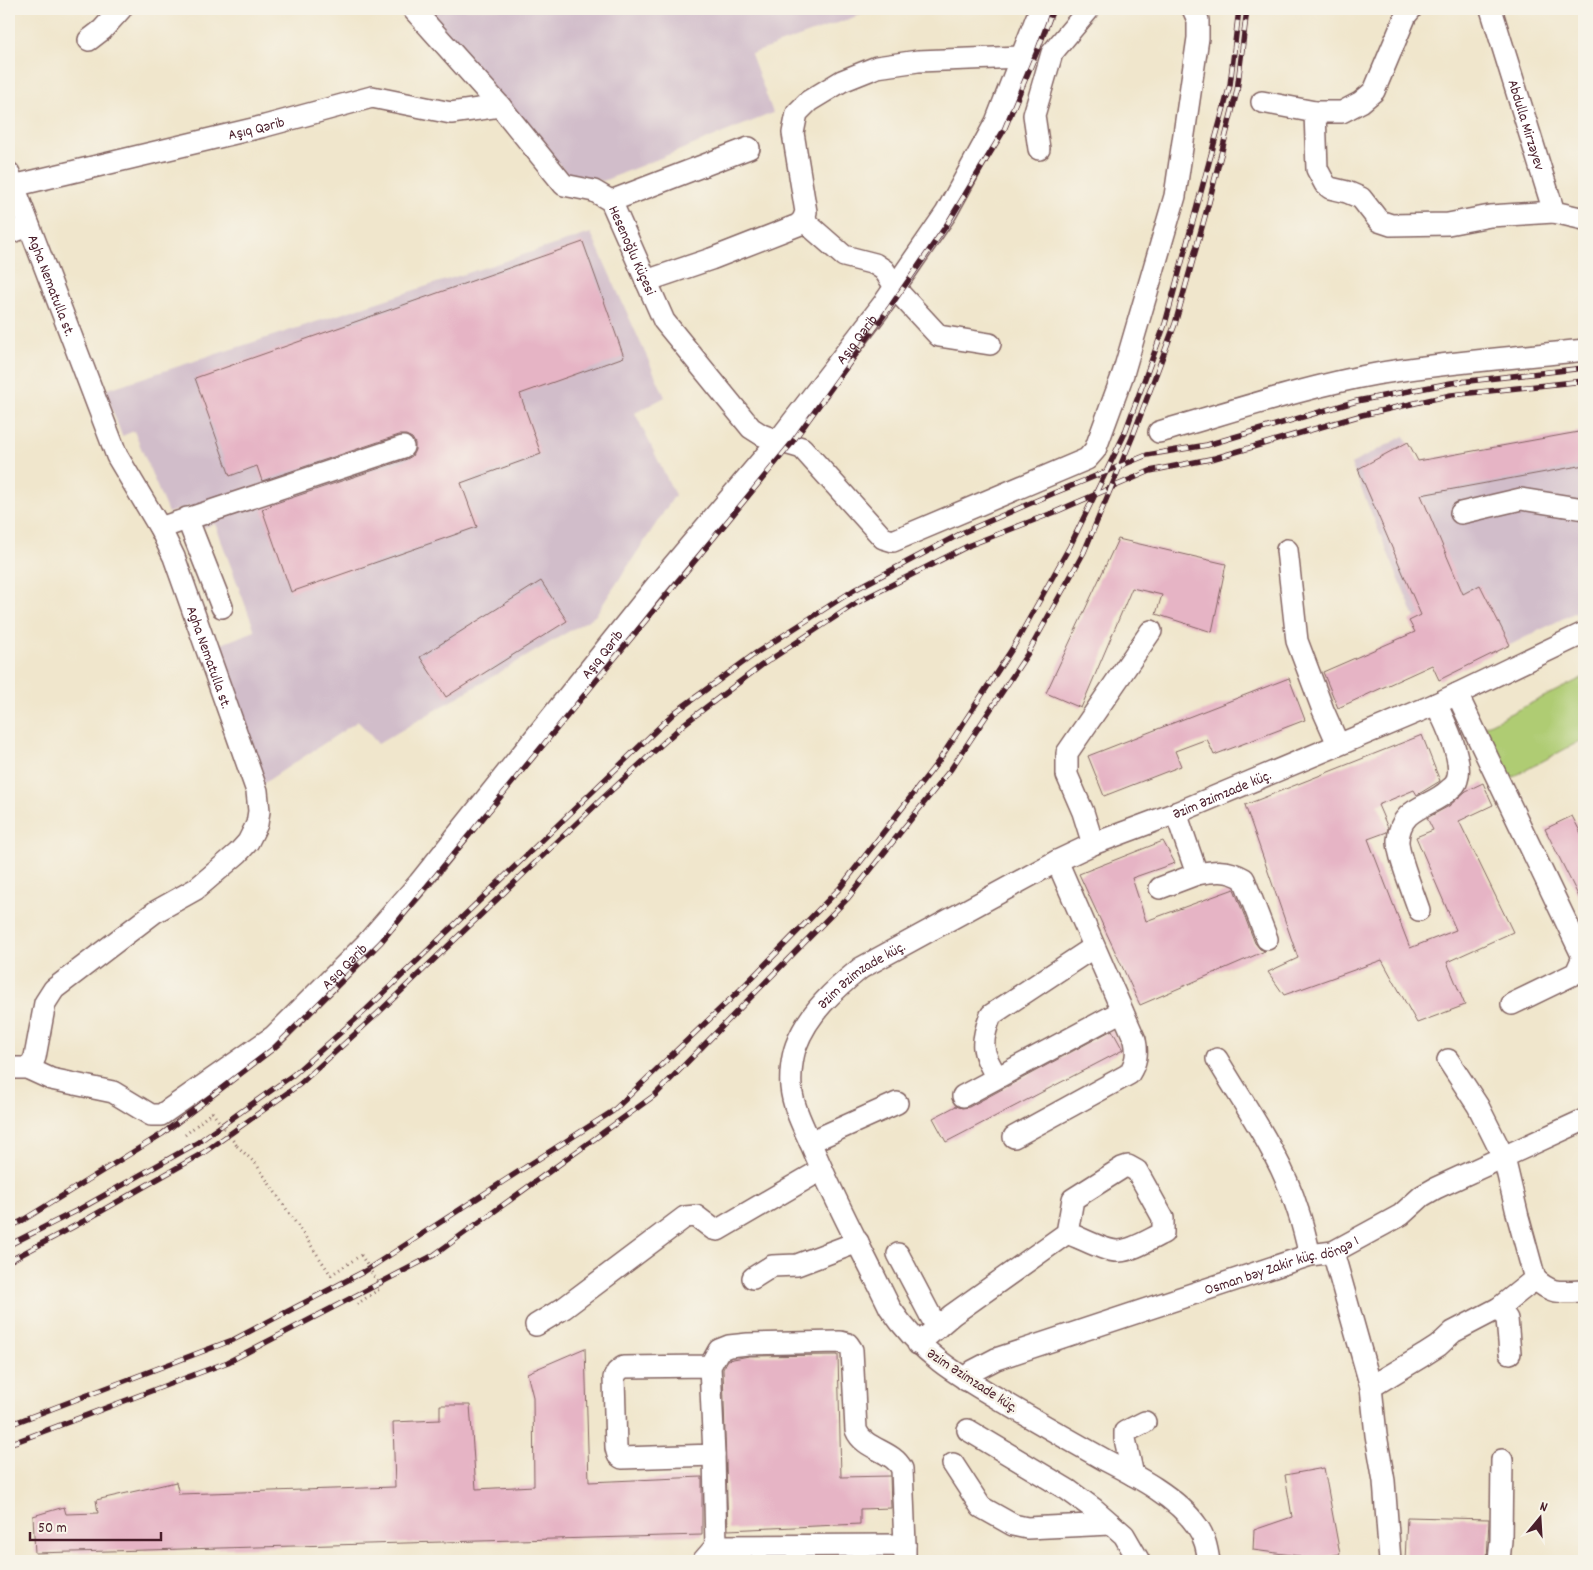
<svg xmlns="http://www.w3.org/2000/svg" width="1593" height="1570" viewBox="0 0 1593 1570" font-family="Dekko,sans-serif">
  <rect width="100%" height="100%" fill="#f7f3e8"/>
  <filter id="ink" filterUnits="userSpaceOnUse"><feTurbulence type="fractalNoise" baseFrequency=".02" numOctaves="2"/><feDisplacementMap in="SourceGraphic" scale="10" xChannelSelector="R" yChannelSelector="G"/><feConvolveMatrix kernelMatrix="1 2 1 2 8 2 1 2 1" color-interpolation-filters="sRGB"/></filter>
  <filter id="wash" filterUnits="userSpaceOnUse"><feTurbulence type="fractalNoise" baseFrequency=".0096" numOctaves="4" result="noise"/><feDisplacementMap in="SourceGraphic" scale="20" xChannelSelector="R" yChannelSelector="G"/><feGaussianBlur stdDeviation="1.12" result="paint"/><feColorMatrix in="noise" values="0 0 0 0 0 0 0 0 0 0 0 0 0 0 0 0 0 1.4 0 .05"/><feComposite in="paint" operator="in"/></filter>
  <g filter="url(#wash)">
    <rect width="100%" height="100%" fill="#f0e6cc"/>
    <!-- industrial -->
    <path fill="#d1bdca" d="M423,9H867L863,14L751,54L773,113L603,181L568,175Z
      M591,233L665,397L635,413L675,495L595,616L378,744L358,721L261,785L211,648L255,631L215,524L198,529L189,507L168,513L134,431L122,436L105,390Z
      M1584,431V608L1510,645L1480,586L1415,618L1351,464L1404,436L1418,461Z"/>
    <!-- green -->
    <path fill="#afcc73" stroke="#7c764f" d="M1584,677V739L1511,778L1485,726Z"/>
    <g id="blocks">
      <!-- building -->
      <path fill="#e6b4c5" d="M583,242L624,357L520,394L541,454L461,483L477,527L291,592L262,509L271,506L270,505L407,459L412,456L415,450V443L412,438L406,435H399L262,481L257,466L230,476L195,378Z
        M1584,431V465L1421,495L1463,594L1480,585L1510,645L1439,680L1432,665L1338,708L1323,672L1415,632L1409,621L1421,615L1358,469L1408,442L1418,461Z
        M1118,539L1226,564L1212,632L1156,614L1162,595L1132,588L1081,708L1046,693Z
        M541,581L567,621L446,697L420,657Z
        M1289,678L1305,720L1214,755L1207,739L1175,751L1181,766L1104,796L1088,756Z
        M1422,735L1440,781L1417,795L1414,790L1378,805L1388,828L1387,832L1368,839L1410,948L1456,930L1416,837L1433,830L1427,818L1449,806L1466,791L1483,783L1493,805L1459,821L1513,932L1447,962L1465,1005L1417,1023L1382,960L1284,995L1268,972L1298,958L1245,805Z
        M1572,816L1584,839V907L1545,829Z
        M1163,841L1175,863L1132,878L1146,921L1234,889L1255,943L1260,949L1265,951L1140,1005L1079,874Z
        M1112,1030L1123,1050L946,1142L933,1118L956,1106L962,1108L969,1107Z
        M585,1348L589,1482L702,1477V1535L35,1553L33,1516L64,1507L66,1514L98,1513L96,1500L176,1482L179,1494L395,1487L393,1422L440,1420V1405H470L476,1489L534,1486L533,1397L527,1373Z
        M838,1355L841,1477L890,1476L891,1508L860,1509V1524L728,1530L723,1369L728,1360L749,1356Z
        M1324,1468L1340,1554L1300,1561L1299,1556L1253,1550L1254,1530L1292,1517L1285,1475Z
        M1407,1517L1489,1519L1487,1561H1405Z"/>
    </g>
  </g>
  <g filter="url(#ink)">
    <use href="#blocks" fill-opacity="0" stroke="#846563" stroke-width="1"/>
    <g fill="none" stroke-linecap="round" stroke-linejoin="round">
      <!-- minor casing -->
      <g stroke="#846563" stroke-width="24">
        <g id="minor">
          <path id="s1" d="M413,9L500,106L564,185L594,191L611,201L664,321L751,428L762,435L778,441L802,448L883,538L893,541L1087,459L1095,450L1123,374L1175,196L1198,38V20L1193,9"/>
          <path d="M1411,9L1406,15L1374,91L1361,102L1342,112H1315L1317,169L1325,184L1330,188L1347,192L1361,198L1379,221L1391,225L1448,224L1490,216L1554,212"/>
          <path id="s2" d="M1491,9L1554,212L1584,219"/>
          <path d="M89,40L102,30L121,9"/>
          <path d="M1262,102L1315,112"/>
          <path d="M1039,149L1034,115L1052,53L1089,9"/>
          <path id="s3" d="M9,173L117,456L160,528L174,557L257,791L259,811L257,824L248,842L238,853L196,889L155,912L54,989L45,1003L35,1057L32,1064L27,1068"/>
          <path id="s4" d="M13,186L265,126L372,97L451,113L500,106"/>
          <path d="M611,201L749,148"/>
          <path d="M803,220L844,256L875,264L884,270L900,294L939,336L990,344"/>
          <path d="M9,233L29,226"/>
          <path d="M646,281L711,259L798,225L803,220L806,212L793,133L797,113L809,101L842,81L877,67L918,61L1021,57"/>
          <path d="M1159,432C1230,412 1304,387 1376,374C1446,362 1514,358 1584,350"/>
          <path d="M1461,513L1521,499L1584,509"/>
          <path d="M187,518L222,607"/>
          <path d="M160,528L403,447"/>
          <path d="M1287,550L1297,641L1323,710L1338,744"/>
          <path d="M1457,694L1583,957L1576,973L1512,1004"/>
          <path d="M1093,844L1083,812L1067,775V753L1151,631"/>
          <path d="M1197,874C1214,871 1228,869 1244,879L1267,939"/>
          <path d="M1160,888L1197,874L1176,813"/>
          <path d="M1419,910C1414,895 1397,853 1398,840C1401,805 1430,809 1450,789C1453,787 1456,784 1457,780C1464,761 1445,722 1436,704"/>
          <path d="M1217,1059C1246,1108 1281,1156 1298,1211C1303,1225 1306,1240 1310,1255"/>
          <path id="s5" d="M9,1068H27L51,1079L113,1092L151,1115H161L274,1036L366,944L419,883L656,586L778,441L884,303L946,213L996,122L1040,9"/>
          <path d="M997,1077C981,1052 980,1043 991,1015L1094,947"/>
          <path d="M963,1096L1122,1011"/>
          <path d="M1014,1137L1129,1074C1136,1063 1138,1054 1135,1040L1057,861"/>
          <path d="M810,1142L897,1103"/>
          <path d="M1333,1252L1371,1387L1376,1435L1384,1481L1390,1561"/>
          <path d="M898,1254L937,1328"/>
          <path d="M753,1278L772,1266L797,1265L858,1242"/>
          <path d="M1535,1279C1554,1296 1561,1291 1584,1291"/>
          <path d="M1499,1308L1507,1319L1510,1353"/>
          <path d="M536,1325L564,1308L685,1217L696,1216L713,1229L718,1230L821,1170"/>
          <path d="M918,1344L952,1315L1067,1233L1073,1199L1122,1168L1128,1166L1137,1171L1163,1218V1233C1150,1239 1134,1250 1119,1251C1105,1252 1082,1238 1067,1233"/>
          <path d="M710,1366L623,1367L617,1372L614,1378L616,1448L618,1455L622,1458L714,1455L710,1366L719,1350L729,1346L748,1344L840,1342L848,1344L852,1350L856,1430C864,1450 893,1450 902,1469L905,1545"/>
          <path id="s6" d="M966,1380L973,1371L996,1359L1310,1255L1333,1252L1401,1215L1422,1196L1436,1188L1584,1120"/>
          <path d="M1371,1387L1424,1355L1438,1346L1453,1332L1499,1308L1535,1279L1518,1217L1504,1158L1478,1106L1448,1060"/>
          <path d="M968,1430L1068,1490L1094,1509L1124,1535L1139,1561"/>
          <path d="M714,1455L716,1546"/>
          <path d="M953,1464L981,1507L1013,1525L1027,1528L1111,1524"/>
          <path d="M1133,1475L1125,1439V1432L1145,1422"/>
          <path d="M703,1561L716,1546L905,1545V1561"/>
          <path id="s7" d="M1209,1561C1207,1549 1205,1537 1197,1526C1177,1497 1136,1476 1105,1460C1073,1442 1041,1424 1009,1405C961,1377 923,1357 890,1308C864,1254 834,1200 811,1144C803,1126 793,1107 791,1087C790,1075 792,1057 796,1046C808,1013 835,989 861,968L1057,861L1093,844L1176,813L1436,704L1584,633"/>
          <path d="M1499,1561L1501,1540L1502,1460"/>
        </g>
      </g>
      <!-- path -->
      <path stroke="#846563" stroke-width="3" stroke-dasharray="1 4" stroke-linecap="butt" d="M185,1135L212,1112
        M237,1146L256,1164L331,1275L361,1255
        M357,1304L381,1288"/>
      <!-- minor -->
      <use href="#minor" stroke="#fff" stroke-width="21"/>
      <!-- rail casing -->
      <g stroke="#4a1f2b" stroke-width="5.5">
        <path id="rail" d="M9,1227L20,1222L162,1134L274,1048L381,942L791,444L890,307L946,226L1004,130L1038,49L1053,9
          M9,1245L80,1209L197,1143L293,1075L367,1009L674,713L756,653L854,590L964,532L1054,493L1147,455L1207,445L1357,401L1451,383L1584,368
          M9,1261L84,1221L203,1153L300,1084L377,1014L602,799L684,724L762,665L858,602L970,545L1055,512L1150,471L1215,458L1362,415L1451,395L1584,381
          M9,1425L235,1339L365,1271L507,1179L613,1111L741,989L840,888L938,762L1014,646L1070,546L1124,435L1165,324L1199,199L1230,85L1239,9
          M9,1443L18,1441L228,1362L434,1255L655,1095L848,898L951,769L1028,653L1084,552L1132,438L1175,324L1209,202L1237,91L1247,9"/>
      </g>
      <!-- rail -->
      <use href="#rail" stroke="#f7f3e8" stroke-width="4" stroke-dasharray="11" stroke-linecap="butt"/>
      <!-- path-bridge -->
      <path stroke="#846563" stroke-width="3" stroke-dasharray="1 4" stroke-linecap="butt" d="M212,1112L237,1146
        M361,1255L381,1288"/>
    </g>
  </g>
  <g text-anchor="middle" stroke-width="5" stroke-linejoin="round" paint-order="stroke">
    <!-- street labels -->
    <g font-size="15" fill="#4a1f2b" stroke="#f7f3e8">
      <text dy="5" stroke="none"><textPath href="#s2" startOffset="121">Abdulla Mirzəyev</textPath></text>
      <text dy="5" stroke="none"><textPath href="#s4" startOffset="250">Aşıq Qərib</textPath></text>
      <text dy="5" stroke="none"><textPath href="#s1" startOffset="336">Hesenoğlu Küçesi</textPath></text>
      <text dy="5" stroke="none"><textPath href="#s3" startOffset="120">Agha Nematulla st.</textPath></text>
      <text dy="5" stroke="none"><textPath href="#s5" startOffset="1209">Aşıq Qərib</textPath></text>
      <text dy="5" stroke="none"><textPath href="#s5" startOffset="804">Aşıq Qərib</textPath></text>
      <text dy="5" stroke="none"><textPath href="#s3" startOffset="525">Agha Nematulla st.</textPath></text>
      <text dy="5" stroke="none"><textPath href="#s7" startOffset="1206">Əzim Əzimzade küç.</textPath></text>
      <text dy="5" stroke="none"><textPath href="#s5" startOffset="399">Aşıq Qərib</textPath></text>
      <text dy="5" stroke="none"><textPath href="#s7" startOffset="801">Əzim Əzimzade küç.</textPath></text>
      <text dy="5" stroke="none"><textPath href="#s6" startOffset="338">Osman bəy Zakir küç. döngə 1</textPath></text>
      <text transform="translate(973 1380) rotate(33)" y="5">Əzim Əzimzade küç.</text>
    </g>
  </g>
  <!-- margin -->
  <rect width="1593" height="1570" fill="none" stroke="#f7f3e8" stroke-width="30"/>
  <!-- north arrow -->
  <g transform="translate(1540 1518) rotate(18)" stroke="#f7f3e8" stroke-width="4" paint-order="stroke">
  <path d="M0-4L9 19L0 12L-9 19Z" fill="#4a1f2b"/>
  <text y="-8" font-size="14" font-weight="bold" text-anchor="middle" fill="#4a1f2b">N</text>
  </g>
  <!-- scale -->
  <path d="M30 1532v8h131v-8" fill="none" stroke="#4a1f2b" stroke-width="2.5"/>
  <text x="38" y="1532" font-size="15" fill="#4a1f2b" stroke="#f7f3e8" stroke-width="4" paint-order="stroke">50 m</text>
</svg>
